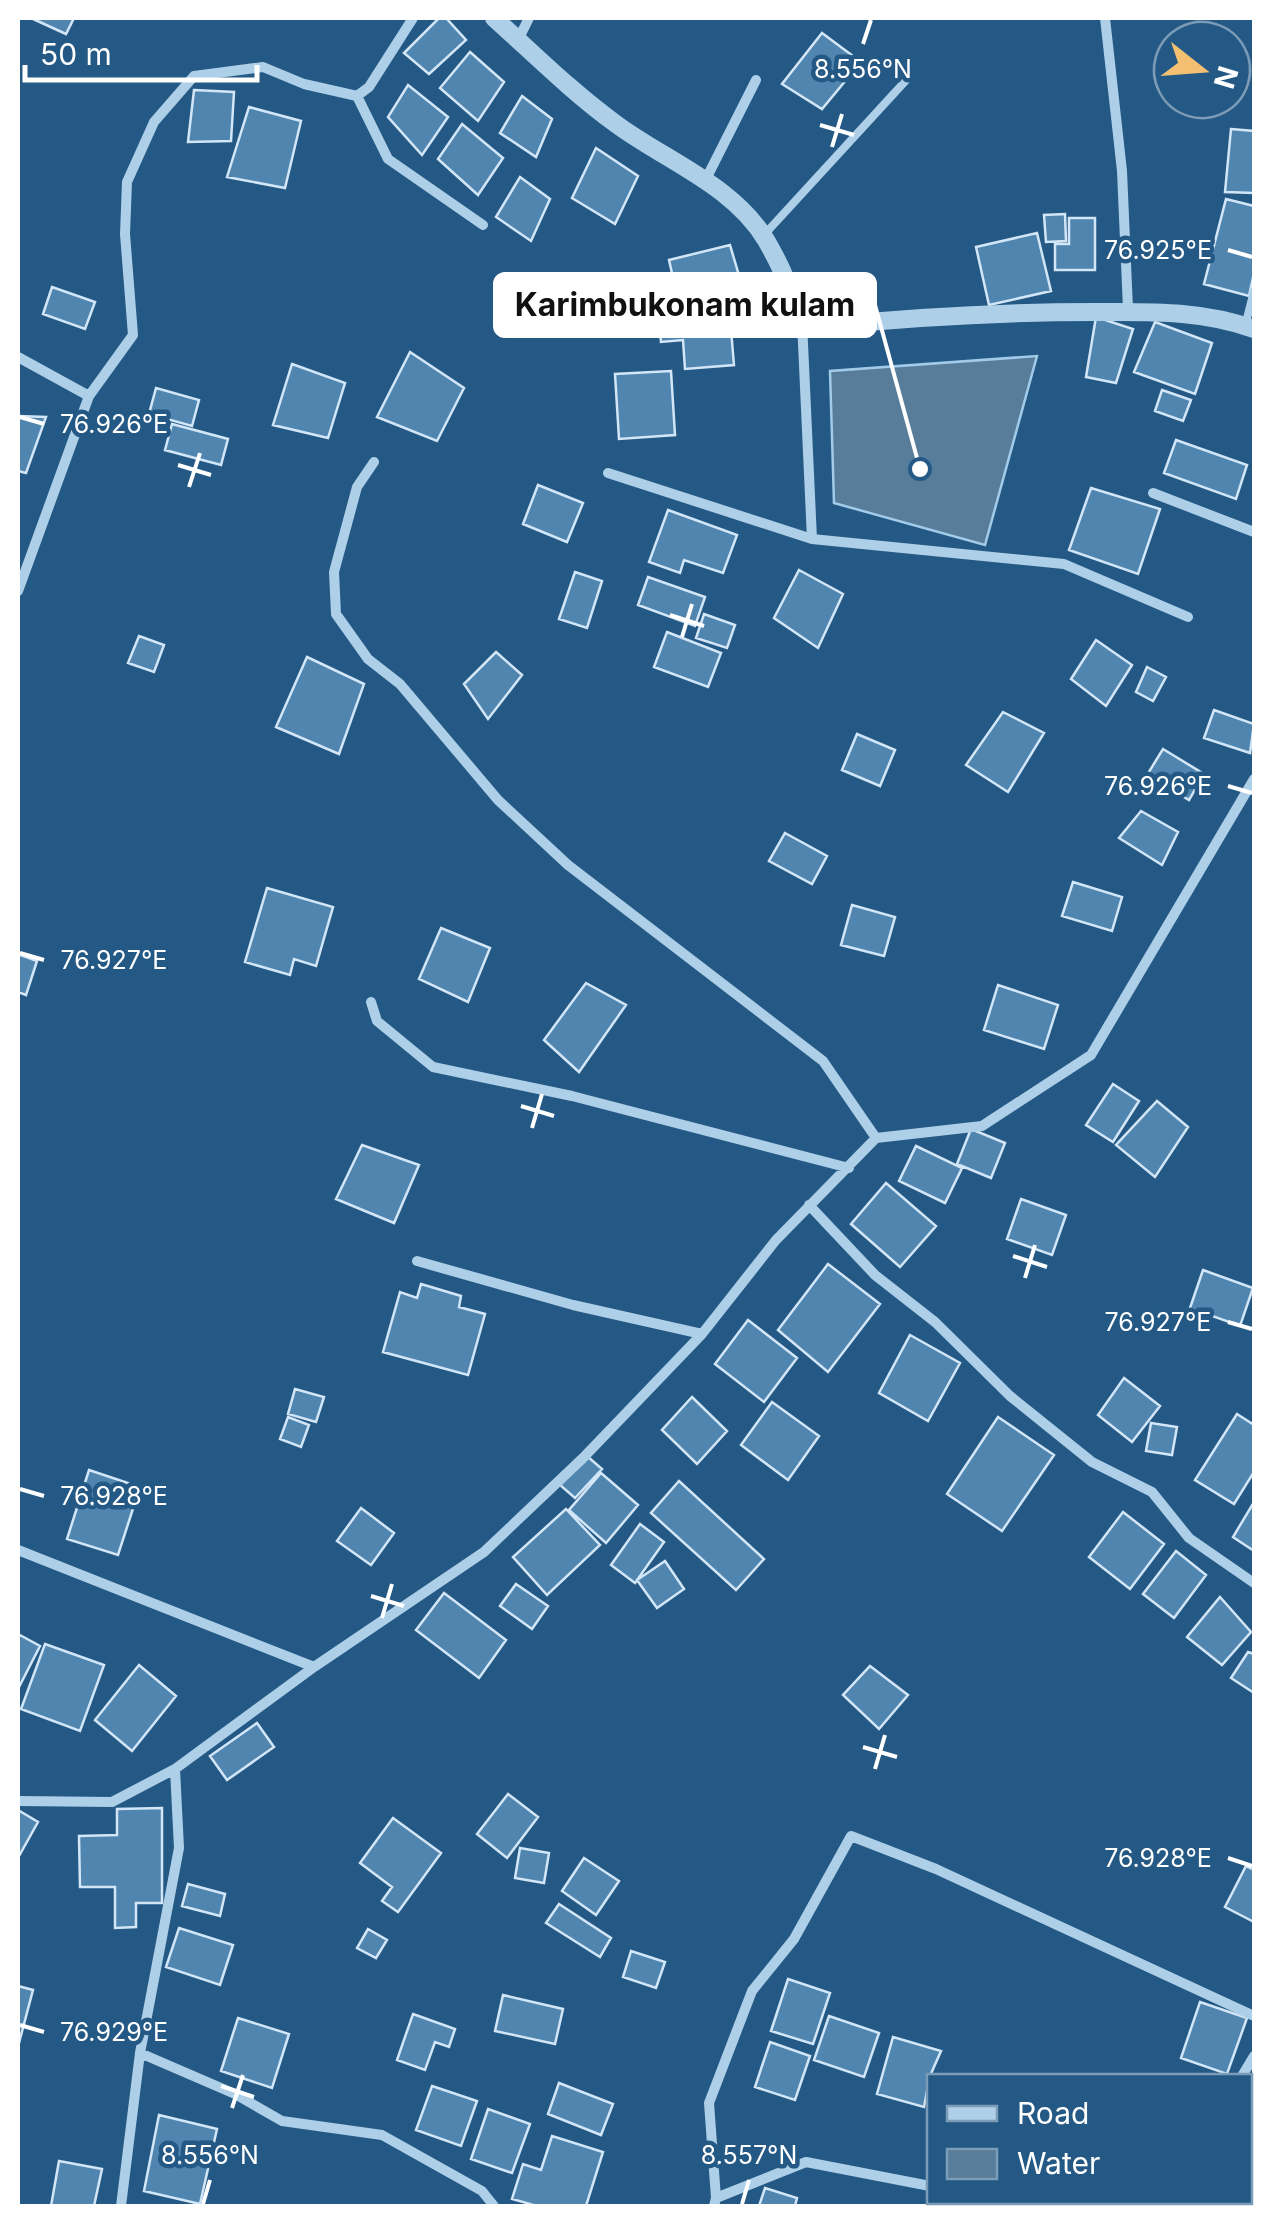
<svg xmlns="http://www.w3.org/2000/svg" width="1272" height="2224" viewBox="0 0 1272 2224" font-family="Inter,sans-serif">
  <rect width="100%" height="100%" fill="#245985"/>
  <!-- water -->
  <path fill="#577d9b" stroke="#a2cbe9" stroke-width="2.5" d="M1037,356L985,545L834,503L830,371Z"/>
  <!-- building -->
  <path fill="#5085af" stroke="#d2e6f7" stroke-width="2.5" d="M31,18H74L66,34Z
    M439,18H446L466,40L429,74L404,53Z
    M822,33L861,62L822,109L782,84Z
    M470,52L504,82L478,121L440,88Z
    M408,85L448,117L422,155L388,117Z
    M194,90L234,92L231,141L188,142Z
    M522,96L552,119L536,157L500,133Z
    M249,107L301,121L285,188L227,177Z
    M462,124L503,158L478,195L438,159Z
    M1231,129L1254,131V193L1225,192Z
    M596,148L638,176L615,224L572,198Z
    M520,177L550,199L531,241L496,217Z
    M1226,199L1254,206V273L1249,296L1204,284Z
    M1065,214L1066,241L1046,242L1044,215Z
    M1069,218H1095V270H1055V244H1069Z
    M1037,233L1051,291L989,305L976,247Z
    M730,245L743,289L678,300L669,260Z
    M52,287L95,302L85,329L43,314Z
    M729,306L734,365L685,369L683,340L661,342L658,313Z
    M1096,317L1133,329L1116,383L1086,377Z
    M1155,322L1212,343L1195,394L1134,372Z
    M410,352L464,388L437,441L377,417Z
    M292,364L345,383L328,438L273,425Z
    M671,371L675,435L619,439L615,374Z
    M156,388L199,400L192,426L149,414Z
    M1162,390L1191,400L1183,421L1155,411Z
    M18,416L46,417L26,473L18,471Z
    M172,424L228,439L221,465L165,450Z
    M1176,440L1247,465L1236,499L1164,473Z
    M538,485L583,503L567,542L523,524Z
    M1091,488L1160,509L1138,574L1069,550Z
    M668,510L737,535L723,573L684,560L680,573L649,562Z
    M799,570L843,594L818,648L774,618Z
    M575,572L602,581L587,628L559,619Z
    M648,577L705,597L695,626L638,605Z
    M704,614L735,625L727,648L696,638Z
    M667,632L721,653L708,687L654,667Z
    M139,636L164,645L154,672L128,663Z
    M1096,640L1132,665L1106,706L1071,679Z
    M496,652L522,675L488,719L464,684Z
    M307,657L364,684L339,754L276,727Z
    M1147,667L1166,677L1153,701L1136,692Z
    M1214,710L1254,724L1250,753L1204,738Z
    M1003,712L1044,733L1008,792L966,765Z
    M857,734L895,750L880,786L842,770Z
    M1163,749L1204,774L1189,800L1147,775Z
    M1141,811L1178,832L1162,865L1119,838Z
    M785,833L827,856L812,884L769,861Z
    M1073,882L1122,897L1112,931L1062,916Z
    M267,888L333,907L316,966L294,959L290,975L245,962Z
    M852,905L895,917L884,956L841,945Z
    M441,928L490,948L468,1002L419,979Z
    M18,954L37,961L26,995L18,992Z
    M586,983L626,1005L579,1072L544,1040Z
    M998,985L1058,1005L1044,1049L984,1030Z
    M1113,1084L1139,1101L1113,1142L1086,1125Z
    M1157,1101L1188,1127L1155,1177L1116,1145Z
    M971,1129L1005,1143L991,1178L957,1164Z
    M362,1145L419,1165L394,1223L336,1199Z
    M916,1146L962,1168L945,1203L899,1181Z
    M886,1183L936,1226L900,1267L851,1224Z
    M1021,1199L1066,1215L1052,1255L1007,1239Z
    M828,1264L880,1304L828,1372L778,1330Z
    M1203,1270L1253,1288L1240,1326L1190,1308Z
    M421,1284L461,1296L459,1307L485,1314L468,1375L383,1352L400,1292L417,1298Z
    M748,1320L797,1358L764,1402L715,1364Z
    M910,1335L960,1363L928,1421L879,1393Z
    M1124,1378L1160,1406L1132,1442L1098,1415Z
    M295,1389L324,1397L316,1422L288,1414Z
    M692,1397L727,1431L697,1464L662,1430Z
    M772,1402L819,1436L788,1480L741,1445Z
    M1237,1414L1254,1425V1472L1234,1504L1195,1480Z
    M288,1417L309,1425L301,1447L280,1439Z
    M998,1417L1054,1455L1002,1531L947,1494Z
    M1151,1423L1177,1427L1172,1455L1146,1451Z
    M587,1456L602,1469L575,1498L560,1485Z
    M89,1470L140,1487L118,1555L67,1539Z
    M601,1473L638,1505L606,1543L569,1510Z
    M679,1481L764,1559L736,1590L651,1513Z
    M1254,1502V1551L1233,1537Z
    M361,1508L394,1533L371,1565L337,1541Z
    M566,1509L600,1545L547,1595L513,1557Z
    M1123,1512L1164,1544L1130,1589L1089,1557Z
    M640,1524L664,1542L635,1583L611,1565Z
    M1176,1551L1206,1575L1174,1618L1143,1594Z
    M665,1561L684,1589L657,1608L637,1580Z
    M516,1584L548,1606L532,1629L500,1606Z
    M444,1593L506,1640L479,1678L416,1630Z
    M1220,1597L1251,1632L1222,1665L1187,1637Z
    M18,1634L40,1646L18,1689Z
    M45,1644L104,1665L80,1731L21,1709Z
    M1248,1652L1254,1654V1693L1231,1678Z
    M139,1665L176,1696L132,1751L95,1720Z
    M870,1666L908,1695L879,1729L843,1695Z
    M257,1723L274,1747L227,1780L210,1756Z
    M508,1794L538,1817L507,1858L477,1834Z
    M162,1808V1903H136V1927L115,1928V1887H80L79,1836L117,1835V1809Z
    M18,1810L38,1822L19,1856H18Z
    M393,1818L441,1853L398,1912L382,1901L392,1887L360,1863Z
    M520,1848L549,1853L544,1883L515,1878Z
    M584,1858L619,1881L596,1915L562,1891Z
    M1246,1866L1254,1870V1922L1225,1907Z
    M188,1884L225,1894L220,1916L182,1906Z
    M559,1904L611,1938L600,1957L546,1923Z
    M179,1928L233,1945L220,1985L166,1967Z
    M368,1929L387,1940L376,1958L357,1948Z
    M631,1951L665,1962L656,1988L623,1977Z
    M788,1979L830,1993L813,2044L771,2031Z
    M18,1986L33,1990L19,2043H18Z
    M503,1995L563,2009L555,2044L495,2031Z
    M1200,2002L1247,2018L1227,2074L1181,2058Z
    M413,2014L455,2029L449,2047L435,2042L425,2070L397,2060Z
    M829,2016L879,2033L864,2077L814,2060Z
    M238,2018L289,2034L272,2088L221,2071Z
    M893,2037L941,2051L930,2076L924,2107L877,2094Z
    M770,2042L810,2056L795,2100L755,2087Z
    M559,2083L613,2104L601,2135L548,2114Z
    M432,2086L477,2101L461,2146L416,2130Z
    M488,2109L530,2124L512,2173L471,2159Z
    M159,2115L217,2129L200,2204L144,2191Z
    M552,2136L603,2152L586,2206H537L512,2199L523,2164L541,2170Z
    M59,2161L102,2169L94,2206H51Z
    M765,2188L797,2198L795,2206H759Z"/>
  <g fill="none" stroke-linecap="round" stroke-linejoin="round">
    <!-- service -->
    <path stroke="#aecfe8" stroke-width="8" d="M763,236L910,76
      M1245,326L1254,291"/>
    <!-- minor -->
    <path stroke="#aecfe8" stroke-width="10" d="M1105,18L1122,171L1128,309
      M518,40L529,18
      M357,96L388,159L483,225
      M705,181L756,80
      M802,322L812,539
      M18,357L89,396
      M374,462L357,487L334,572L336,614L368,659L400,684L498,800L568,865L823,1061L876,1138
      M608,473L812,539L1064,564L1188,617
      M1153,493L1254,532
      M18,591L89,396L133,335L125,234L127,182L154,122L194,76L263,67L304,84L357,96L369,87L413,18
      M371,1002L377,1021L433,1067L572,1096L849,1168
      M809,1205L875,1275L935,1322L1010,1396L1092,1462L1152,1492L1189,1538L1254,1583
      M417,1261L573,1305L702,1334
      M18,1550L314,1667
      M18,1801L112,1802L175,1769L314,1667L484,1552L583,1458L702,1334L776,1240L876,1138L982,1126L1091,1055L1254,779
      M140,2053L235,2094L282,2121L382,2135L482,2191L494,2206
      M1242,2076L1254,2056
      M716,2198L709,2103L752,1991L794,1939L851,1836L936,1869L1254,2016
      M992,2202L1012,2206
      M121,2206L140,2053L179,1848L175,1769
      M714,2206L716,2198L806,2162L930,2186
      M1036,2206L1058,2202"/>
    <!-- tertiary -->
    <path stroke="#aecfe8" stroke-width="18" d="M494,18C534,54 572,92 616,124C666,161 733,185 766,240C775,256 784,272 789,289C795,314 797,324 826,326C915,317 1005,312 1095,312C1150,312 1202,310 1254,329"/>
  </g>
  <!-- ticks -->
  <path fill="none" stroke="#fff" stroke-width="4" d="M863,44L871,20M820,125L854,135M832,147L842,114M1228,250L1252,257M20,417L44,424M178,465L211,475M189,487L200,453M670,615L704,626M682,637L692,604M1228,786L1252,793M20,953L44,960M521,1106L554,1116M532,1128L542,1094M1013,1256L1047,1267M1025,1278L1035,1245M1228,1322L1252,1329M20,1489L44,1496M371,1596L404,1606M382,1618L392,1584M863,1747L897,1757M875,1769L885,1735M1228,1858L1252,1866M20,2025L44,2032M221,2086L254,2097M232,2108L243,2075M203,2204L210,2180M742,2204L749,2180"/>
  <g font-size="25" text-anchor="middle" fill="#fff" stroke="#245985" stroke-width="9" stroke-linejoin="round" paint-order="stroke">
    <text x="863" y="78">8.556°N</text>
    <text x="1158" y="259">76.925°E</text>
    <text x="114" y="433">76.926°E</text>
    <text x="1158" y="795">76.926°E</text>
    <text x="114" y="969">76.927°E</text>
    <text x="1158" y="1331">76.927°E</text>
    <text x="114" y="1505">76.928°E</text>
    <text x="1158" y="1867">76.928°E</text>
    <text x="114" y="2041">76.929°E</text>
    <text x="210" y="2164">8.556°N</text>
    <text x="749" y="2164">8.557°N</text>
  </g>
  <!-- callouts -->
  <path fill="none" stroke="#fff" stroke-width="4" d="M920 469L875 305"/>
  <circle fill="#fff" stroke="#245985" stroke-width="4" cx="920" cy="469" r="10"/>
  <rect fill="#fff" stroke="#fff" stroke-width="4" x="495" y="274" width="380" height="62" rx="10"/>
  <g font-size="32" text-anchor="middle" font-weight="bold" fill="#111">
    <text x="685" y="316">Karimbukonam kulam</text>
  </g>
  <!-- border -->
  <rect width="1272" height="2224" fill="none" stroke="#ffffff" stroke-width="40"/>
  <!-- legend -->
  <rect x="927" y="2074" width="325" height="130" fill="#245985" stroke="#7c9bb6" stroke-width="2.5"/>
  <rect x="947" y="2106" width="50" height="15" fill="#aecfe8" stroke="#7c9bb6" stroke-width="2.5"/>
  <text x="1017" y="2124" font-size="30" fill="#ffffff">Road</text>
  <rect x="947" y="2149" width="50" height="30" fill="#577d9b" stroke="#7c9bb6" stroke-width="2.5"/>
  <text x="1017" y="2174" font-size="30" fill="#ffffff">Water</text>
  <!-- north arrow -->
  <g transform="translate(1202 70) rotate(107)"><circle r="48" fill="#245985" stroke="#7c9bb6" stroke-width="2.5"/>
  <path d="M0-8L18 38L0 25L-18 38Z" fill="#f3c071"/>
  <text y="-15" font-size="28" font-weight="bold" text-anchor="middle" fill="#ffffff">N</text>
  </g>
  <!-- scale -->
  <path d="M25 65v15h232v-15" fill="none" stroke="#ffffff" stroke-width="5"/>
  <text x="40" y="65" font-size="30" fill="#ffffff" stroke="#245985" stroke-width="8" paint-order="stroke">50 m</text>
</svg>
